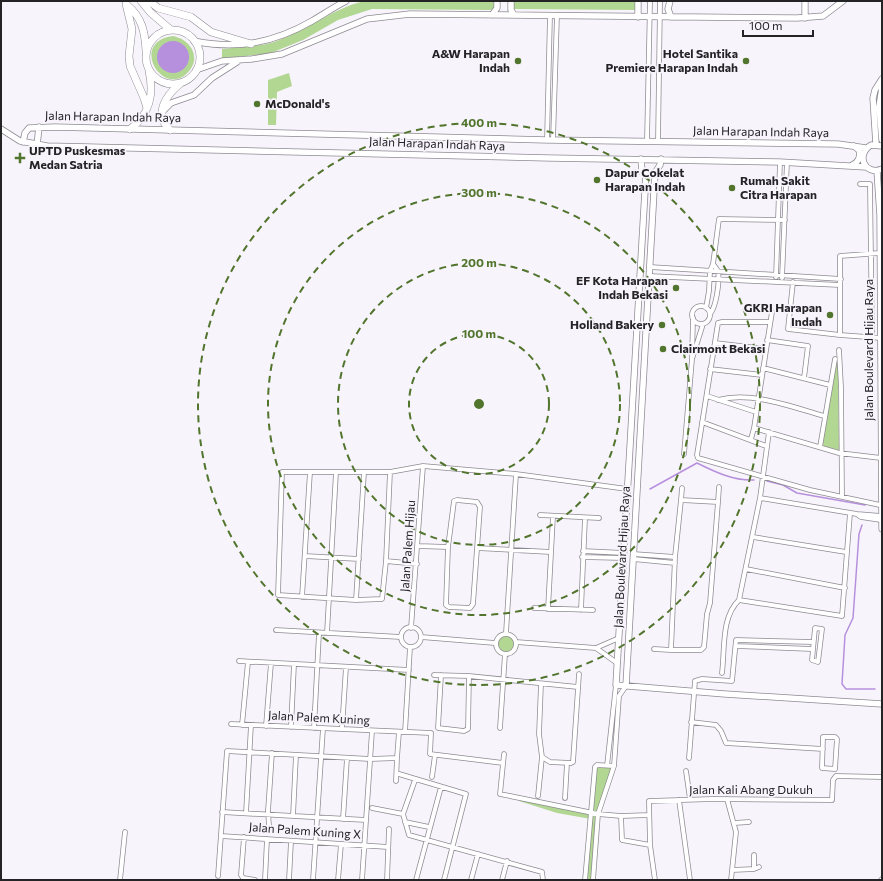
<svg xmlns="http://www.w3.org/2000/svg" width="883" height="881" viewBox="0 0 883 881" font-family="Commissioner,sans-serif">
  <rect width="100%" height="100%" fill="#f8f4fc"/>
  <!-- green -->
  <path fill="#b2d792" d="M364,1H495L494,8L491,10L372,9L338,20L303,40L271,53L222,59V49C239,47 258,47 274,42C306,31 332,9 364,1Z
    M514,1L635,2V10L514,9Z
    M173,36C189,39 201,55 190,70C165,102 127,42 173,36Z
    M289,73L292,86L277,92L276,125H268V80Z
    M836,363L838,364L839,450L823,446L825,420Z
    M496 644a10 10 0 1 1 20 0a10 10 0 1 1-20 0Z
    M614,766L598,814L593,880H585L591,819L557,813L519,801L520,797L592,812L595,767Z"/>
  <!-- water -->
  <path fill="#b790dd" d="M157 57a16 16 0 1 1 32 0a16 16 0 1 1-32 0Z"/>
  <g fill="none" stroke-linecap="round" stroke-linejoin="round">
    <!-- stream -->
    <path stroke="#b790dd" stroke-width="1.5" d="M767,481L783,485L797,493L865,505
      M650,489L697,463C715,472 734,481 754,480
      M862,525L859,534L853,618L845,635L842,684L846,689H875"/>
    <!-- street casing -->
    <g stroke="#8e8a92" stroke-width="5.5">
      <path id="street" d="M547,140L550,15
        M553,140L557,15
        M647,141L650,1
        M658,142L660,1
        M860,184H870L872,337
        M880,253L840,256V335L881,338
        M650,267L841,279
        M649,276L840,285
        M776,277L780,162
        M782,278L787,162
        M793,282L788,329L840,335
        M692 315a9 9 0 1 1 18 0a9 9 0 1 1-18 0Z
        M706,308L709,291L710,271L713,264L719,219L785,220
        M772,312L754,428L839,453L881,458
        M710,314C716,307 720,282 718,272C718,270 715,267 713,264
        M769,322H722L718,323L697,455L698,458L810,490L880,505
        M767,340L808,346L804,378
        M715,343L766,349
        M839,350L841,387L842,497
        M692,359L703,324
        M763,368L830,385
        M710,369L762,375
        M707,396L756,412
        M718,400C752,391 792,407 824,416
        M702,422L766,446
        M751,439L754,428
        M820,447L835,359
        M684,454L692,359L693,318
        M390,472L386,561L382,599L356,600L278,595L282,472H390L423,466L516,474L627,489
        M760,498L857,514L881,516
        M457,500L477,502L480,507L473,604L470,608L449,607L446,605L448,547L454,501Z
        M681,500L718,502L710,603L707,614L704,647L701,650H671L675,557Z
        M681,500L682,488
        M718,502L719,487
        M540,515L599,518
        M858,515L861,517L881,520
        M753,537L846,552
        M418,546L448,547
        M477,548L551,552
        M583,551L624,553
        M633,554L675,557
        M305,556L359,559
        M582,557L623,558
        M633,559L675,563
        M386,561L417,564
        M746,569L845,588
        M302,597L310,472
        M356,600L364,472
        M739,600L842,616L850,513
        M534,608L593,610
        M548,609L553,516
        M581,610L585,518
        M401 637a10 10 0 1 1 20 0a10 10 0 1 1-20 0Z
        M411,628L423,466
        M815,628L822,629L818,662L812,660Z
        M276,630L401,637
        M327,633L336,472
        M506,633L516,474
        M496 644a10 10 0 1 1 20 0a10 10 0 1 1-20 0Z
        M421,637L495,643
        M516,642L596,648L619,638
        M736,646L812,649
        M596,648L617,663
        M654,649L671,650
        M239,661L409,670
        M722,673C725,649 721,617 739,600L760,498L769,432
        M434,675L469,676L578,687
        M441,675L438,728L464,731L468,729L469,676
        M541,684L539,734L542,757L550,762L571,763L573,762L579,674
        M691,722L716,725L721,731L726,743L823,749
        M231,724L431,733L430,754L503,763
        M242,725L248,662
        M266,726L271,663
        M291,727L294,664
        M314,728L319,633
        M500,728L505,654
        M342,729L346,667
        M405,732L410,647
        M823,737H835L837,739L835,769L822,768Z
        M504,754L500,794L598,814L621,816L622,840L650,845
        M689,758L695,681L702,679L732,681L736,640L813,642
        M607,766L616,685
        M686,771L690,799
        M399,774L466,794L444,880
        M432,777L435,755
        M415,780L403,814L409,835L542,872L543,880
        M396,781L397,758
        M538,796L542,757
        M565,798L567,763
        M727,799L736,832L731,880
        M679,800L690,880
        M372,808L403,814
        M222,812L366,820
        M246,813L251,725
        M293,816L296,755
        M621,816L649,815
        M343,819L347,758
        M405,822L429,827
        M734,823L749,822
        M269,826L268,811L272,753
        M221,836L388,847
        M244,837L241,875L243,878L255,880
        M754,869V855
        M732,870L754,869L759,867
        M218,876L227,751L370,759L397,758L399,732
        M120,880L125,832
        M265,880L267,839
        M289,880L291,841
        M313,880L323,728
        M338,880L341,844
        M362,880L372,731
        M387,880L389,829
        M416,880L441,787
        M471,880L478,854
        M502,880L507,861
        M585,880L595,767L597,765L614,766
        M593,880L598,814L614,766L619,696L626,686
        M655,880L650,845L649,801L713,799L832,800L833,780L836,776L882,777
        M881,880L882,879"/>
    </g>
    <!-- secondary casing -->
    <g stroke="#8e8a92" stroke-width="7">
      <path id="secondary" d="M511,1V10L514,15
        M638,1V17
        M670,1L668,9L671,17
        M492,15L497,8V1
        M805,18V1
        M194,41C237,50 274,43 312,21C324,14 334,7 346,1
        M196,70L222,61L252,59L282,54L367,19L410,14L797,18L823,16L843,1
        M882,88L879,107L882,140
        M164,110L171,103L194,95L212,78L237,62
        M1,129L20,141L47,146L549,158L780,162L866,167
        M23,142L25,133L29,128L55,127L547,140L838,144L866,148
        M876,144L873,98L875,90L882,79
        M37,145L39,127
        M882,146L871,145C855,155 865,176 882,169
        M641,159L642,171L648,174L655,173L660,165L661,159
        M852,165C858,163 861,157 859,150L854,146
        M877,171L880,215L882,529
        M646,174L616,685L725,694L882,704
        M626,686L655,173"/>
    </g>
    <!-- highway casing -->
    <g stroke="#8e8a92" stroke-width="8">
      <path id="highway" d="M141,1L151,13L171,30
        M149,1L158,8L191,17L211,32L251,44
        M126,4L132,29L129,56L130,66L144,98L147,108
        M127,5C142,17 145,32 146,51
        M146 57a27 27 0 1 1 54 0a27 27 0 1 1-54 0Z
        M130,129C150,115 154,93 149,71
        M170,130C153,114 166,95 181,83"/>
    </g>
    <!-- street -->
    <use href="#street" stroke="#fff" stroke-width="4"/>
    <!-- secondary -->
    <use href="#secondary" stroke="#fff" stroke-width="5.5"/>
    <!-- highway -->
    <use href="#highway" stroke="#fff" stroke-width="7"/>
  </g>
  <!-- distance rings -->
  <g fill="none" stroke="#52752d" stroke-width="2" stroke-dasharray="7 5">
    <circle cx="479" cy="404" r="70"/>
    <circle cx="479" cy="404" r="141"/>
    <circle cx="479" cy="404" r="211"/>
    <circle cx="479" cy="404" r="281"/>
  </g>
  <!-- markers -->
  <g fill="#52752d" stroke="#f8f4fc" stroke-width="1.5">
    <circle cx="518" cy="61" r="4"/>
    <circle cx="746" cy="61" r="4"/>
    <circle cx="257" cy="104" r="4"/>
    <path d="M18 152h4v4h4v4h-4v4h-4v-4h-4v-4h4z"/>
    <circle cx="597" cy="180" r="4"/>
    <circle cx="732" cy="188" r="4"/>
    <circle cx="676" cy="288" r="4"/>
    <circle cx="830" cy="315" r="4"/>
    <circle cx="662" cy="325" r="4"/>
    <circle cx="663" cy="349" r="4"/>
  </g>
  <g text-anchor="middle" stroke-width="3.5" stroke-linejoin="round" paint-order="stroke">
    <!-- poi labels -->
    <g font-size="12" font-weight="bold" fill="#242326" stroke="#f8f4fc" text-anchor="end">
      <text x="510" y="58">A&amp;W Harapan<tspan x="510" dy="14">Indah</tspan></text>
      <text x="738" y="58">Hotel Santika<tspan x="738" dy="14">Premiere Harapan Indah</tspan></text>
      <text x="265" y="108" text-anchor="start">McDonald's</text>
      <text x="29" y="155" text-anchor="start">UPTD Puskesmas<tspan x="29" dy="14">Medan Satria</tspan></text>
      <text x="605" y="177" text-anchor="start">Dapur Cokelat<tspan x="605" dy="14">Harapan Indah</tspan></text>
      <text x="740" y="185" text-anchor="start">Rumah Sakit<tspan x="740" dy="14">Citra Harapan</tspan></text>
      <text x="668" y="285">EF Kota Harapan<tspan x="668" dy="14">Indah Bekasi</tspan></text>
      <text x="822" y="312">GKRI Harapan<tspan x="822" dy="14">Indah</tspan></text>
      <text x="654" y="329">Holland Bakery</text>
      <text x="671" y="353" text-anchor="start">Clairmont Bekasi</text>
    </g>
    <!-- street labels -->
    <g font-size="12" fill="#242326" stroke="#f8f4fc">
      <text transform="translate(113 117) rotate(1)" y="4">Jalan Harapan Indah Raya</text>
      <text transform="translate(761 132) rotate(1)" y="4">Jalan Harapan Indah Raya</text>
      <text transform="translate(437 144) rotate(2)" y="4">Jalan Harapan Indah Raya</text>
      <text transform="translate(869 350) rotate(-90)" y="4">Jalan Boulevard Hijau Raya</text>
      <text transform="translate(408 546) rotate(-86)" y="4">Jalan Palem Hijau</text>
      <text transform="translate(622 557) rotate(-87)" y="4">Jalan Boulevard Hijau Raya</text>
      <text transform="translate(319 718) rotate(3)" y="4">Jalan Palem Kuning</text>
      <text x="751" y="794">Jalan Kali Abang Dukuh</text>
      <text transform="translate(305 831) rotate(4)" y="4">Jalan Palem Kuning X</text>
    </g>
  </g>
  <circle cx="479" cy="404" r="6" fill="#52752d" stroke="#f8f4fc" stroke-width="2"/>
  <g font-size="12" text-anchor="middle" font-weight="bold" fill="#52752d" stroke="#f8f4fc" stroke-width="3.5" stroke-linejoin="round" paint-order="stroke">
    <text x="479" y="127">400 m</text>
    <text x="479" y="197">300 m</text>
    <text x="479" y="267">200 m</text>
    <text x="479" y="338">100 m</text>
  </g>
  <!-- border -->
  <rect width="883" height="881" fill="none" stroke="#242326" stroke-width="4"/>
  <!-- scale -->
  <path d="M743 30v6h70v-6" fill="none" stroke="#242326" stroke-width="2"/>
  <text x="749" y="30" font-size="12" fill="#242326" stroke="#f8f4fc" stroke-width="3" paint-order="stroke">100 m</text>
</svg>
